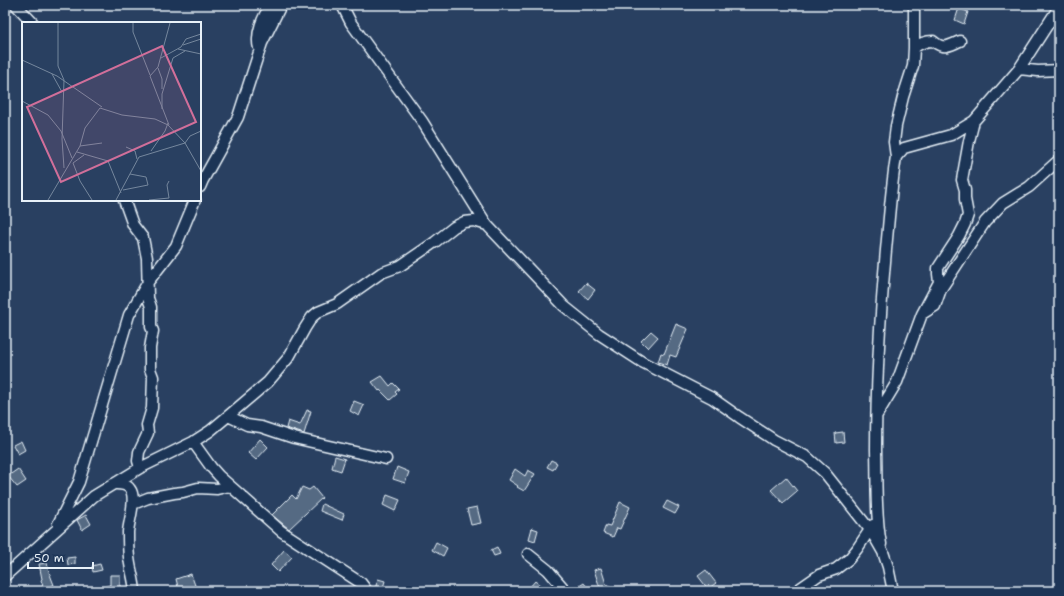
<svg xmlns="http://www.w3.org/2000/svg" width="1064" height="596" viewBox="0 0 1064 596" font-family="'Shantell Sans',sans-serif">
  <rect width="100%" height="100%" fill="#294061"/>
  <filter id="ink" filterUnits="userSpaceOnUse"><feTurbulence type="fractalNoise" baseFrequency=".025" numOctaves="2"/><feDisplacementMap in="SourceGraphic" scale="8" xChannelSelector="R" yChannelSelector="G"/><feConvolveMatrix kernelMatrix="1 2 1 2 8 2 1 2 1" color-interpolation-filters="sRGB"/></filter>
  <g filter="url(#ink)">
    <!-- building -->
    <path fill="#556a83" stroke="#e8f1f8" d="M959,8L968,12L964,24L955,20Z
      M586,283L595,290L588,299L579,291Z
      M676,324L688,329L676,357L670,355L667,365L658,362L661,353L664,354Z
      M651,331L658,337L648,348L641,341Z
      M382,376L390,386L393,383L399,389L395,392L397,394L390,400L380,390L379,391L372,382Z
      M354,401L364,405L359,416L350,411Z
      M307,410L311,411L304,434L286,428L288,421L300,425Z
      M843,432L844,442L836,443L835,433Z
      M260,439L268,447L256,460L248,453Z
      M21,441L25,450L18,454L13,445Z
      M335,456L345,459L341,471L332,468Z
      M551,460L557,463L553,470L547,467Z
      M397,467L409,472L405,483L393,479Z
      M18,469L26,481L17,487L8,476Z
      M515,469L525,476L528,470L535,474L524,491L517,487L518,486L509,480Z
      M786,477L797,491L783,503L771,490Z
      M302,487L309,490L313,487L322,498L289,529L272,515L292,495L296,499Z
      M387,495L400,500L395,511L383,505Z
      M667,501L679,507L675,514L663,508Z
      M620,502L630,507L620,529L617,528L613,537L603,533L606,525L610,526Z
      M322,504L344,514L342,520L320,511Z
      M477,507L481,523L471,525L467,509Z
      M86,515L91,524L82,530L77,520Z
      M532,528L538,530L535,541L529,539Z
      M436,542L447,548L443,556L432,550Z
      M497,547L500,554L494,556L491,550Z
      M284,550L292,557L278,572L271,565Z
      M75,557V564L68,565L67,558Z
      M47,563L49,572L54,585L44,589L41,580L42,579L39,564Z
      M100,564L102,570L93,572L92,566Z
      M601,568L606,584L619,591H601L594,570Z
      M706,570L716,583L708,589L698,576Z
      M191,574L197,591H179L176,579Z
      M110,575H120V591H97L96,589L110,585Z
      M378,579L385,581L382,591L375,589Z
      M535,581L547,591H532L529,588Z
      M584,583L590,591H581L578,587Z"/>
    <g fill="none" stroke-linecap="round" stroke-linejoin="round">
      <!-- street casing -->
      <g stroke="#e8f1f8" stroke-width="13">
        <path id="street" d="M16,5L33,23
          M342,5L351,23L422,121L487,225
          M259,48C255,34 263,16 271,5
          M914,48C920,43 925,41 933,41C944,50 948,46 960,41
          M1019,69L1038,71L1059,70
          M896,157L894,142L896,126L903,97L913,66L914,48V5
          M200,187L203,180L238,117L262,43L281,5
          M124,200L133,225L143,238L147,258L148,298L151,307V327L153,331L150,348V369L153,377L152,408L147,425L148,433L139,452L138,461L140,468
          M922,314L935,306L941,289L985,222L1003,203L1029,187L1059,160
          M877,415L897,382L922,314L939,282L938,274V268L959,236L965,224L968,215L965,199V190L962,180L969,141L974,121
          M228,416L247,425L261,427L294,438L386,459
          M193,442L211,467L219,476L281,531L361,583L367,591
          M113,484C119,484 126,483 130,489C137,498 129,520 128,532C128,540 128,549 129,557C130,568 134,579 135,591
          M133,504L148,498L174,493L183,492L198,488L217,489L230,486
          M58,524L79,482L129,315L148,282L176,246L195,200
          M881,544C875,513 877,481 876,450C876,383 880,317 886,250C889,219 891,188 896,157L904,148L951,135L974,121L1019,69L1059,7
          M528,554L548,570L566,591
          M5,576L94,496L140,468L193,442L210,431L228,416L268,382L289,357L305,328L312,317L318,312L337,304L381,273L400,266L435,242L454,227L464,222L474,221L487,225L564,306L599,334L642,362L712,398L739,417L774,440L807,457L825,473L871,531L883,552L888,567L893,591
          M796,591L819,575L836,569L849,559L857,549L873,525"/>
      </g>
      <!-- street -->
      <use href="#street" stroke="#1d3557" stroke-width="10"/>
    </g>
  </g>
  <!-- overview -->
  <g transform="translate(22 22)">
    <rect width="179" height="179" fill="#294061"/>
    <path fill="none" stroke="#75879d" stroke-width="1" d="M36,1V44L42,58L40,117L42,146M111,1V10L128,53M161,23L179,17M156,27L179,32M139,36L159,25L164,17L179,12M0,38L35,54L80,85M136,46L140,57V67M30,52L40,70M140,72L151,36L163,29M140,72V87M0,79L26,93L39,109L50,136M147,103L128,54L136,45L148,1M58,124L80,121M104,125L113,129L115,137M129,129L143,109L146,101M55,130L86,139L99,171M51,141L58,159L70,178M51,141L62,133M101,168L126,163L124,155L108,152M26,178L58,124L63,106L78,86L100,93L133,97L146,103L163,121L179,149M94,178L117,135L163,121L168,114L179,109M127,178L147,176L145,163L147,159"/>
    <path fill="#d16f9a" fill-opacity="0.15" stroke="#d16f9a" stroke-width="2" d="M140,24L174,100L39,160L5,85Z"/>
    <rect width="179" height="179" fill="none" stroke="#e8f1f8" stroke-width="2"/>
  </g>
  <!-- margin -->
  <rect width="1064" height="596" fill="none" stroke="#1d3557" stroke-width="20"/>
  <rect x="10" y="10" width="1044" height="576" fill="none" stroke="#e8f1f8" stroke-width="1.5" filter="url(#ink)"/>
  <!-- scale -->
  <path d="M28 562v6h65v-6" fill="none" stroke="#e8f1f8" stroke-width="2"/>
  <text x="34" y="562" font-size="12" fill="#e8f1f8" stroke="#1d3557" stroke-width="3" paint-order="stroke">50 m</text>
</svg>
